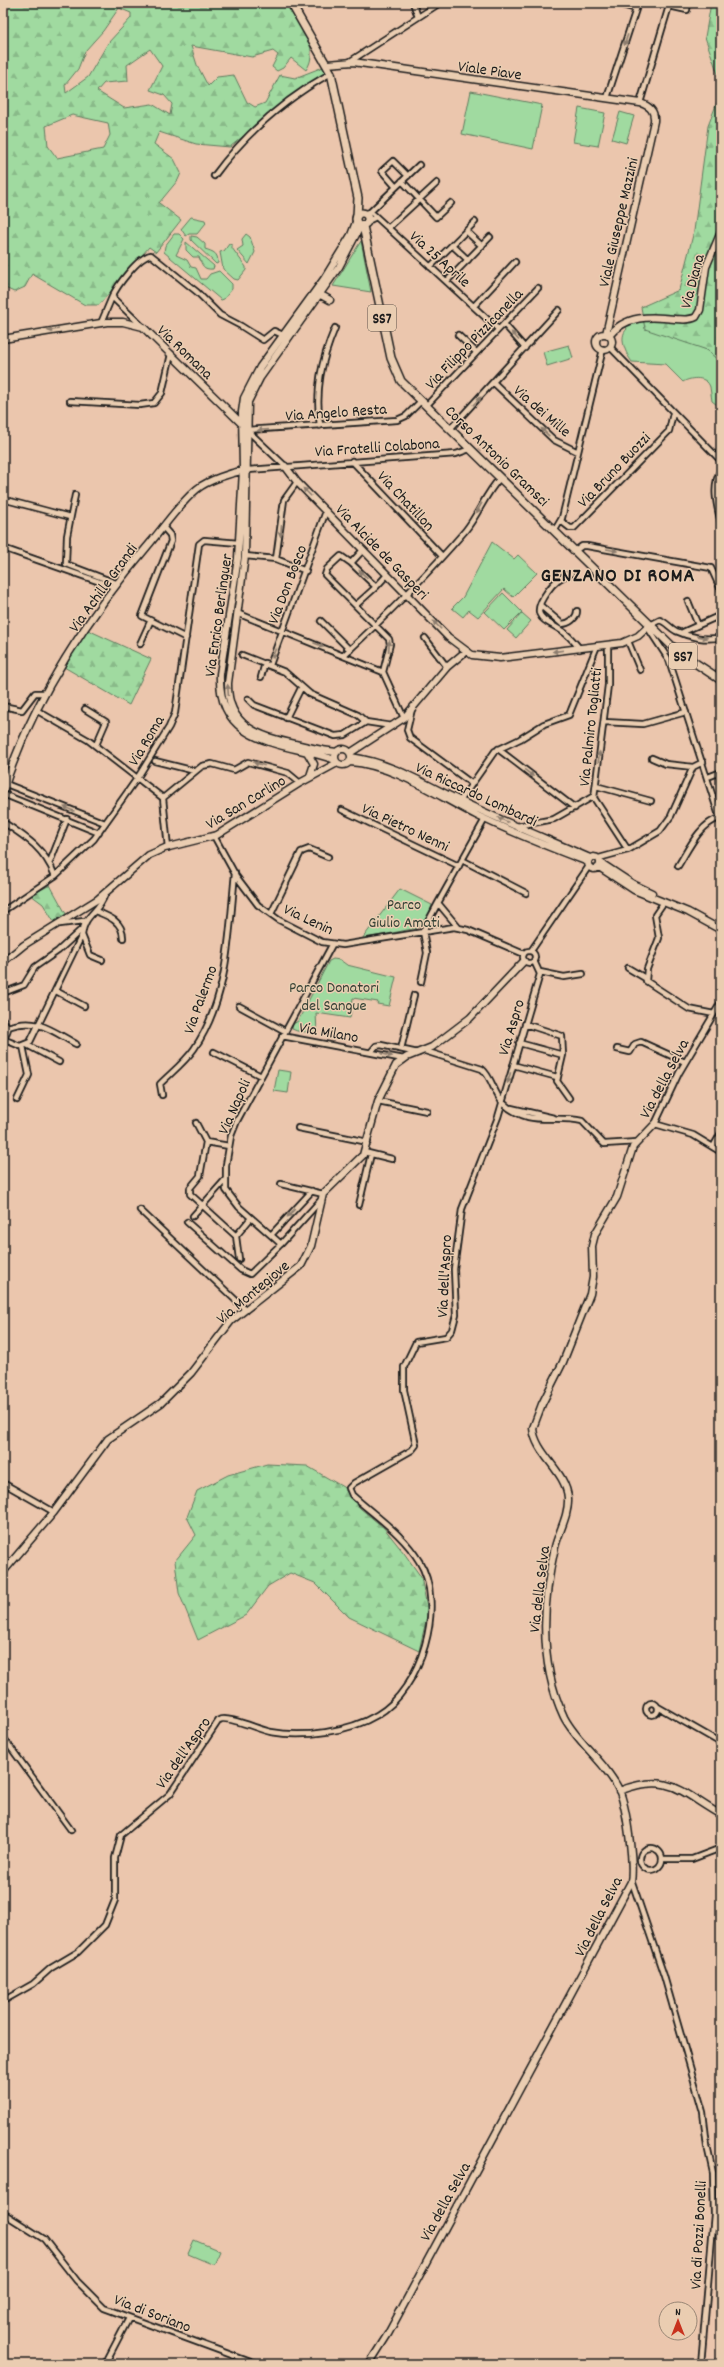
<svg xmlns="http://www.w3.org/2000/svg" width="724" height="2367" viewBox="0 0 724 2367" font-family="Dekko,sans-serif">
  <defs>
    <pattern id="forest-firs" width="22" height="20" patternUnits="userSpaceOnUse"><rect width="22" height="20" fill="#a0daa0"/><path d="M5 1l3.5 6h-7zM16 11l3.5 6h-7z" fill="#89ba89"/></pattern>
  </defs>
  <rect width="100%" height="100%" fill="#ebc6ad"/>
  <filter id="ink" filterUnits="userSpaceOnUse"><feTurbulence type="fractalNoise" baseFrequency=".025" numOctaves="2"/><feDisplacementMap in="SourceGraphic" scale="8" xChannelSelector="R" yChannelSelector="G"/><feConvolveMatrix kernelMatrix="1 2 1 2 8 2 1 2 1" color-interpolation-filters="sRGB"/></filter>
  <g filter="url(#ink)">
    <!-- green -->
    <path fill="#a0daa0" stroke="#5e7b5e" d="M471,91L542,105L533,149L462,134Z
      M579,108L605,113L598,146L573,142Z
      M620,112L634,116L626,143L612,139Z
      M191,217L205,220L206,223L197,234H189L186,236L181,229Z
      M174,234H179L184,239L176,255L187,260L191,267L196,268L201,279H206L210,274L219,271L232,284V289L224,299L221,300L164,252L165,246Z
      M246,234L250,237L255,252L249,264L237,250L243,246L242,239Z
      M191,236L197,237L205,244V249C214,252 218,253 218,263L216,264L191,240Z
      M361,241L371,292L333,286Z
      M186,242L214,266L213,269C203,270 202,265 199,257H193L186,250Z
      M229,244L232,245V248L246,267V270L238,280L234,279L223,269L220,252L224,251Z
      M644,320L707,350L721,363V408L712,401C711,396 711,392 710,387C707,376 691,377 683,382L665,364L632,362C626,354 618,337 627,329L625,325Z
      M569,345L573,358L547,366L543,352Z
      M492,542L514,559L518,555L537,573L513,597L504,589L478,617L469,610L463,617L452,608L463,597Z
      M503,593L522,612L504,630L485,612Z
      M522,613L531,621L516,638L507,630Z
      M400,889L432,905L428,916L417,928L362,939Z
      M333,959L340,960L347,965L396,977L389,1006L377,1004L378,1002L353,998L350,1018L316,1013L317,1033L297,1031L292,1029L293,1024L298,1021L329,961Z
      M278,1070L291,1072L288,1093L274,1091Z
      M194,2240L220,2251L214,2265L188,2254Z"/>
    <!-- forest -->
    <path fill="url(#forest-firs)" stroke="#5e7b5e" fill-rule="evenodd" d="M3,3H289C299,22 321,49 306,70L291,58L283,68L277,71L272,67L278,55L273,51L252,57L191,46L197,65L208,86L217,77L234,75L247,102L255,107L265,103L280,75L295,78L323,67L327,73L302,88L230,147L196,144L159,132L154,144L174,159L181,173L178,180L159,203L181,220L156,252L149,247L99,305H85L32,274L25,287L14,292L3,287ZM119,8L131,13V18L108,43L88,77L66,93L65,85L78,69L85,51L103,31ZM150,49L162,66L150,90L164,95L172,104L170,115L152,104L124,108L97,91L104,83L128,81L127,65ZM72,115L108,123L110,135L103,149L57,158L48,146L46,126Z
      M711,3H721V83L705,37Z
      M721,92V363L707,350L645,329L641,307L679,290L694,231L708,126Z
      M88,630L151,659L129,705L64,667Z
      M50,885L66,914L54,922L43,904L31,895Z
      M267,1464L307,1466L343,1487L360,1508L384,1528L404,1553L421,1577L428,1612L419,1651L349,1617L315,1583L290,1573L268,1586L246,1615L198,1640L179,1593L175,1561L196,1535L187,1517L197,1491L228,1475Z"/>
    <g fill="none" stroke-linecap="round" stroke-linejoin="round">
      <!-- street casing -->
      <g stroke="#1c1c1c" stroke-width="8">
        <path id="street" d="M413,3L418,17
          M615,3L636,9
          M349,62L440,3
          M607,98L638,3
          M640,103L669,6L687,10L688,3
          M214,176C245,134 285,99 331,73
          M402,181L436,217L451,203
          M396,187L382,171L393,161L408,176
          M370,212L419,165
          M364,214L370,212L373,214L498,329
          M368,221L376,217
          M388,228L437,183
          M466,231L482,246
          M452,245L468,260
          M430,267L475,222
          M447,281L490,237
          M474,306L515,262
          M101,323L112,297
          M504,324L525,348
          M143,327L112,297C117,286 138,257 151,255L197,292L220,315L241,326L263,340L274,331L283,335
          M458,335L476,352
          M610,347L721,461
          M494,383L554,440L578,452
          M70,401L140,405L154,403L162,393L171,354
          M426,406L538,288
          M320,426C315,390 321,361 335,328
          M450,429L559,310
          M247,430L397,420L406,416L421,401
          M247,430L285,466
          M352,461L442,556
          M248,470L456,454L470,449
          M75,495L67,536L66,564L116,583
          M10,501L70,517
          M561,521L570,528H574L669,431L673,413
          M721,523C717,507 711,485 721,470
          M163,527L170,535L171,541L142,616L186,638
          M555,530L562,518L603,349
          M3,548L114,587
          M363,550L351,563L376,587L387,575
          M575,551L582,546H587L711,568L721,590
          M245,556L276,559L306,571
          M276,559L284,500L297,482
          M351,563L341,556L327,569L325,575L389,639L390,644L383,672
          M571,574C560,576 553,583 547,592C528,618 546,620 562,631C569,635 575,643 580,649
          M688,601L698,625
          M356,605L376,587
          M541,606L562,624C569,624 577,618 577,611
          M237,613L383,672L404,718
          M321,621L350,650
          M650,625L660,620C666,622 670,628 676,631C689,637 707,641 721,637
          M648,628L669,660L721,822
          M683,632L721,615
          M425,638L447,667
          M628,641L640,670
          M140,644L150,622
          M608,645V685L594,798L628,850
          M242,655L285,672L310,694L358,715L366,722
          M344,655C386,616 428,574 465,531C479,514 485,494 500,478
          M270,665L326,511
          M261,677L265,663
          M248,699L254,705L335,736L345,735L366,722
          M3,706L22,710L35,693H45
          M85,709L106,722L96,745
          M412,709L407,730L410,738L471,783
          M36,710L88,740L163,798L168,848
          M286,718L301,688
          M366,722L392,726
          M604,722L643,724L686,712
          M498,749L575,808
          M652,758L666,764L693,767
          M155,761L195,771
          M708,777L721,772
          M6,784L105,823
          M596,786L651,801
          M3,794L99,833
          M163,798L202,766L212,764L234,770L248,762L288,773L300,783
          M460,801L495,751L520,739L544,724L569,715L597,646
          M342,810L459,866
          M3,822C26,837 45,849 55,876
          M517,826L554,819L594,796
          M214,836L236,876L258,905L279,920L322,942L343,945L454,927L468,930L524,954
          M599,858L628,850L660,831L671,816L693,767L703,762
          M462,860L526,893
          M50,862L67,819
          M678,866C688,850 700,823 720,818
          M664,902L655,915L659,938L647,969L646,981L689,1009L714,1014
          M3,911L55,876L94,839L138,777L169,727L175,713L199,544L204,540L239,543
          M95,911C108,916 123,921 123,938
          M271,914L301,852L309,849L328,857
          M60,924L84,921
          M458,927L438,903L485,819
          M82,935L90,955L102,960
          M523 957a6 6 0 1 1 12 0a6 6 0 1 1-12 0Z
          M531,951L589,866
          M628,968L645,978
          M540,972L564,977L583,974
          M421,982L427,953L423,931L438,903
          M56,991L84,1006
          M3,993L24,985L35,967L58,951L82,929
          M721,1002L679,1073L655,1124L693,1135L721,1152
          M239,1006L285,1031
          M3,1019L8,1029L3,1043
          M525,1024L562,1036L563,1055L557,1081L569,1098
          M8,1027C37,1017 51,1030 76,1044
          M282,1036L404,1059
          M3,1039L20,1046L30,1042L82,935C84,914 99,913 105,894
          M519,1043L563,1055
          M27,1045L59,1062
          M401,1049L414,995
          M617,1049L630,1052L635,1044L641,1042L685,1062
          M425,1051L482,1069C492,1077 494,1094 503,1103C530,1128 552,1114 582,1121L604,1144L637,1142
          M214,1052L261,1076
          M371,1052L376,1046L381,1045L418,1053
          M513,1065L557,1077
          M162,1095L160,1084C172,1072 184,1063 194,1049C229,998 229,932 235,873
          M17,1100L29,1075L23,1046
          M378,1101L427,1111
          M511,1108L554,1118
          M196,1123L206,1142L200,1176L190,1188V1194L236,1236L239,1259
          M298,1128L368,1142
          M206,1142L229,1146
          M713,1147L721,1133
          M364,1152L392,1159
          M281,1184L323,1194
          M359,1205L371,1154
          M140,1210L245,1309
          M193,1216L225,1180
          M187,1222L241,1270L250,1274L281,1244L320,1201
          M271,1235L312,1191
          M236,1236L251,1218
          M281,1244L239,1207L226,1190V1165L231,1136L237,1121L332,945
          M3,1483L54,1512
          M646 1709a6 6 0 1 1 12 0a6 6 0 1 1-12 0Z
          M658,1707L721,1743
          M3,1737L71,1830
          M640 1859a11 11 0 1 1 22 0a11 11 0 1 1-22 0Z
          M662,1859H692L721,1848
          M631,1879L664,1976L703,2112L707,2146L713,2173L714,2214L701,2364
          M3,2001L33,1984L51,1968L78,1952L105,1925L115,1900V1858L121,1835L170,1794L219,1720C226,1715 260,1730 271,1732C303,1738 349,1732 377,1715C421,1690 447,1605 419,1561C403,1534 375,1516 352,1495L349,1488L354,1483L412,1450L416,1445L404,1390V1367L416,1342L446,1337L452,1330L456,1315L454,1269L462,1209L498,1117L540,974L534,961
          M3,2213L44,2239L77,2281L104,2308L256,2364
          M105,2364L129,2318"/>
      </g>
      <!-- secondary casing -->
      <g stroke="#1c1c1c" stroke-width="9">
        <path id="secondary" d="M327,64L353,62L640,103C650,106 655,111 654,121L606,334
          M319,294L330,300
          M596 342a8 8 0 1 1 16 0a8 8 0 1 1-16 0Z
          M609,336C625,315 651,316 675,319C682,319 689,321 696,317L700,310L706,267L721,232
          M3,339L107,322H123L143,327L242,424
          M285,466L297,482L448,637L472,655L500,658L622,643L638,636L650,625
          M335 757a8 8 0 1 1 16 0a8 8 0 1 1-16 0Z
          M307,752L314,764L310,776
          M337,752C322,751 309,747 295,744C259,736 227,727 228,683L245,556L248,402L260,378L339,267L361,225
          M350,753L404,718L447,667L465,652
          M351,757C394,763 429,787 467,804C507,823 549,840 590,858
          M335,760C286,742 217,747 220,674L238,558L243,470L242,412L244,398L260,367L324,279L351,235L356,222
          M350,762C395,765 439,797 478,816C514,833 551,848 588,862
          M3,792C32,699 88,616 151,542C166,524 180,503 197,489C208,480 231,473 245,470
          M588 863a6 6 0 1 1 12 0a6 6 0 1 1-12 0Z
          M601,863L633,884L652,893
          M599,867L634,890L688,912L721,930
          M3,962L24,945L98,899L149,855L165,848L217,835L300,783L337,763
          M3,1572L54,1512L108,1439L161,1403L191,1373L231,1321L301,1266L311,1246L323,1194L363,1155L378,1101L396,1065L407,1057L432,1047L470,1018L524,961
          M619,1791C670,1772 679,1791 721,1815
          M369,2364L388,2334L631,1882C634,1863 627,1808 619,1790C615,1781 609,1774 604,1767C591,1751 573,1735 564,1717C539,1664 542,1603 555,1547C559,1531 569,1515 568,1498C566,1471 535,1454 533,1428L542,1404L563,1362L590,1294L593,1277L592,1246L595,1234L617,1197L633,1147L655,1124"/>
      </g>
      <!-- primary casing -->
      <g stroke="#1c1c1c" stroke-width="10">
        <path id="primary" d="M291,3L331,73L358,198L357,216
          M356 219a6 6 0 1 1 12 0a6 6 0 1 1-12 0Z
          M363,226L391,358L401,381L677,651L721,680"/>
      </g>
      <!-- street -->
      <use href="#street" stroke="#eacdb1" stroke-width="4.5"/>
      <!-- secondary -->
      <use href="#secondary" stroke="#eacdb1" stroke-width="6"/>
      <!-- primary -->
      <use href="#primary" stroke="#eacdb1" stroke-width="7"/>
    </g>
    <!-- one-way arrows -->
    <defs><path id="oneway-solid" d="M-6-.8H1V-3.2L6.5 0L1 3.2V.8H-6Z"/></defs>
    <g fill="#8d7d6e">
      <use href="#oneway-solid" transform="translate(626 40) rotate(108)"/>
      <use href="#oneway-solid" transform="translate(53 330) rotate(171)"/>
      <use href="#oneway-solid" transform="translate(515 336) rotate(-132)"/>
      <use href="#oneway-solid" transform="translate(477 401) rotate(-46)"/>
      <use href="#oneway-solid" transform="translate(263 430) rotate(176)"/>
      <use href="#oneway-solid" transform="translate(545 432) rotate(-136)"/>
      <use href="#oneway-solid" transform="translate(307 492) rotate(-135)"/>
      <use href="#oneway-solid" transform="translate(479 508) rotate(119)"/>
      <use href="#oneway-solid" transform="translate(281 531) rotate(96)"/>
      <use href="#oneway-solid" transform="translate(612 550) rotate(10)"/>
      <use href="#oneway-solid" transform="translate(363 574) rotate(-137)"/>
      <use href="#oneway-solid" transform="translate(437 625) rotate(-134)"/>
      <use href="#oneway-solid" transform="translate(702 637) rotate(9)"/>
      <use href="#oneway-solid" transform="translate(319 645) rotate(22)"/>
      <use href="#oneway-solid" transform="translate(389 646) rotate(-85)"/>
      <use href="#oneway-solid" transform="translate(558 651) rotate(173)"/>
      <use href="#oneway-solid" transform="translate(274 653) rotate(110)"/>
      <use href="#oneway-solid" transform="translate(228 690) rotate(-94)"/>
      <use href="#oneway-solid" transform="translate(599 757) rotate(-82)"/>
      <use href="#oneway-solid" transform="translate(259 764) rotate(-164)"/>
      <use href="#oneway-solid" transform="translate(529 773) rotate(37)"/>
      <use href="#oneway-solid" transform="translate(69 809) rotate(-158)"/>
      <use href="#oneway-solid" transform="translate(503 820) rotate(-156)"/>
      <use href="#oneway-solid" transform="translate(387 1055) rotate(13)"/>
      <use href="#oneway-solid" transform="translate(509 1078) rotate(106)"/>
      <use href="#oneway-solid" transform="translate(291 1213) rotate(133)"/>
    </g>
  </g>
  <g text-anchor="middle" stroke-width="3" stroke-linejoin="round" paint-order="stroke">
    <!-- shield labels -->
    <g fill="#eacdb1" stroke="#5a5149" stroke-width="1">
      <rect x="368" y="305" width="28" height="26" rx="3"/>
      <rect x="669" y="643" width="28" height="26" rx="3"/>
    </g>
    <g font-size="15" font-weight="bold" fill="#1c1c1c">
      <text x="382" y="323">SS7</text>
      <text x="683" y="661">SS7</text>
    </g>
    <!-- street labels -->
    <g font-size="16" fill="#1c1c1c" stroke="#eacdb1">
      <text transform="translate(490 69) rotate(8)" y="6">Viale Piave</text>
      <text transform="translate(617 222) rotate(-77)" y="6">Viale Giuseppe Mazzini</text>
      <text transform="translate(441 258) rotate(42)" y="6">Via 25 Aprile</text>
      <text transform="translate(691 281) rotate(-75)" y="6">Via Diana</text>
      <text transform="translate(473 338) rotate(-46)" y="6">Via Filippo Pizzicanella</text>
      <text transform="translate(186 351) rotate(44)" y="6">Via Romana</text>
      <text transform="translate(543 410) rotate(41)" y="6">Via dei Mille</text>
      <text transform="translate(336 411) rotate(-4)" y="6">Via Angelo Resta</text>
      <text transform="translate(377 446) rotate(-4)" y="6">Via Fratelli Colabona</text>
      <text transform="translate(498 455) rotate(44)" y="6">Corso Antonio Gramsci</text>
      <text transform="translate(613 469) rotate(-46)" y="6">Via Bruno Buozzi</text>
      <text transform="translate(407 500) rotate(47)" y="6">Via Chatillon</text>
      <text transform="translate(383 551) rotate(46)" y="6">Via Alcide de Gasperi</text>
      <text transform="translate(286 584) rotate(-69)" y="6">Via Don Bosco</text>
      <text transform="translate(102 587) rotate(-54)" y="6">Via Achille Grandi</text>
      <text transform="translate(217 615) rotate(-82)" y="6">Via Enrico Berlinguer</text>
      <text transform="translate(589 727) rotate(-84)" y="6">Via Palmiro Togliatti</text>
      <text transform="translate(145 740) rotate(-59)" y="6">Via Roma</text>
      <text transform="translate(477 793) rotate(25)" y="6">Via Riccardo Lombardi</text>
      <text transform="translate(245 801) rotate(-31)" y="6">Via San Carlino</text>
      <text transform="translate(406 826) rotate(25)" y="6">Via Pietro Nenni</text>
      <text transform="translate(309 918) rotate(25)" y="6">Via Lenin</text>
      <text transform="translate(199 999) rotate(-70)" y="6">Via Palermo</text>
      <text transform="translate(510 1027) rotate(-73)" y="6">Via Aspro</text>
      <text transform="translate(329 1031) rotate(10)" y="6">Via Milano</text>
      <text transform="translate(663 1078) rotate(-62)" y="6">Via della Selva</text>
      <text transform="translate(233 1106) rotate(-66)" y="6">Via Napoli</text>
      <text transform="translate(443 1276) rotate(-87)" y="6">Via dell'Aspro</text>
      <text transform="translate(252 1291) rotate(-40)" y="6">Via Montegiove</text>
      <text transform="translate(538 1589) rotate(-83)" y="6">Via della Selva</text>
      <text transform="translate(182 1752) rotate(-55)" y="6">Via dell'Aspro</text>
      <text transform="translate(597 1916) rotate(-63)" y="6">Via della Selva</text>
      <text transform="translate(444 2201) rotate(-61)" y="6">Via della Selva</text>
      <text transform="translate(697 2235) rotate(-87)" y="6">Via di Pozzi Bonelli</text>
      <text transform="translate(153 2312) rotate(21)" y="6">Via di Soriano</text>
    </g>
    <!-- park labels -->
    <g font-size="16" fill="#364236" stroke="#eacdb1">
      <text x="404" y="909">Parco<tspan x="404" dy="18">Giulio Amati</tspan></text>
      <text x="334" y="992">Parco Donatori<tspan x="334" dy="18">del Sangue</tspan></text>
    </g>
    <!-- district labels -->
    <g font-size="20" font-weight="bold" letter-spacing="1" fill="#1c1c1c" stroke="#eacdb1">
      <text x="618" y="581">GENZANO DI ROMA</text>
    </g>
  </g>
  <!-- margin -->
  <rect width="724" height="2367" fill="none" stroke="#eacdb1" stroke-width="16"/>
  <rect x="8" y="8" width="708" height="2351" fill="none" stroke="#1c1c1c" stroke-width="1.5" filter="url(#ink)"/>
  <!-- north arrow -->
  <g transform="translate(678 2321)"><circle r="19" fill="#eacdb1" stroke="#988675"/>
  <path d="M0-3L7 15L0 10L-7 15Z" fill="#c8321e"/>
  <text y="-6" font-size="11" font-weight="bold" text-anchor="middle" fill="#1c1c1c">N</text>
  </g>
</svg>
